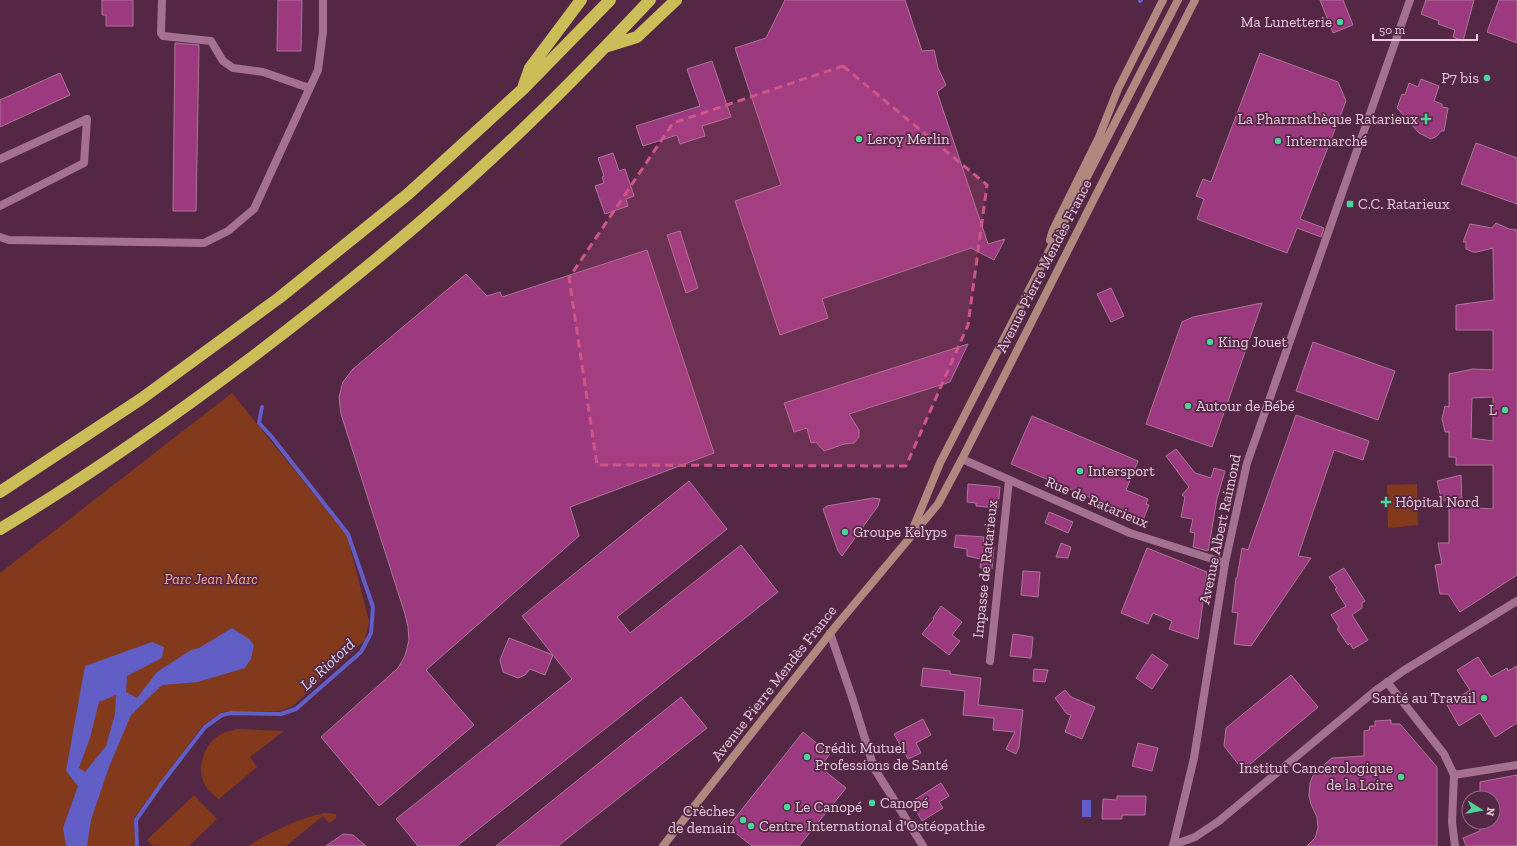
<svg xmlns="http://www.w3.org/2000/svg" width="1517" height="846" viewBox="0 0 1517 846" font-family="'Zilla Slab',serif">
  <rect width="100%" height="100%" fill="#542845"/>
  <!-- green -->
  <path fill="#82391c" d="M232,393L347,535L369,621L365,640L294,705L281,711H225L203,725L134,818L135,846H0V573Z
    M1417,484L1418,525L1388,528L1387,485Z
    M237,729L284,731L250,757L257,767L219,799C213,795 207,790 204,783C196,767 205,744 219,735C225,732 231,731 237,729Z
    M194,795L217,819L189,846H153L147,840Z
    M324,813L336,814V818L329,823L323,816L286,846H248C272,831 297,819 324,813Z"/>
  <!-- water -->
  <path fill="#615ec5" fill-rule="evenodd" d="M232,628L249,639L254,645L251,659L245,668L198,682L162,685L131,715L109,767L91,820L87,846H66L63,828L78,786L66,771L85,666L152,642L164,647L162,658L127,676L126,692L137,698L157,672L191,650L199,648ZM116,695L115,714L106,746L85,772L79,768L90,738L99,702Z
    M1082,800H1091V817H1082Z"/>
  <g fill="none" stroke-linecap="round" stroke-linejoin="round">
    <!-- stream -->
    <path stroke="#615ec5" stroke-width="4" d="M1140,1L1141,0
      M137,846L136,820L162,783L205,727L222,715L231,713L281,714L296,709L361,652L371,633L373,607L348,534L271,436L259,423L262,407"/>
  </g>
  <!-- building -->
  <path fill="#9c397f" stroke="#ab7898" fill-rule="evenodd" d="M102,0H133V26H106V15H102Z
    M278,0H302L301,51H277Z
    M785,0H905L922,51L934,50L938,68L946,85L937,92L988,244L1005,239L994,260L971,248L822,299L828,318L780,335L735,201L781,185L735,48L766,38Z
    M1320,0H1343L1353,25L1333,33Z
    M1426,0H1474L1463,41L1453,37L1455,30L1438,24L1439,21L1421,14Z
    M1499,0H1517V43L1487,32Z
    M175,43L199,45L196,211H173Z
    M1260,53L1338,82L1346,101L1300,219L1324,228L1321,237L1297,228L1287,253L1197,219L1204,199L1196,196L1203,179L1211,182Z
    M712,61L731,117L702,126L705,136L680,144L677,135L643,146L636,126L700,106L687,69Z
    M60,73L70,95L0,127V100Z
    M1421,79L1439,86L1434,101L1442,104V107L1448,108L1444,131H1441L1437,136L1431,139L1419,133L1397,108L1402,94L1405,95L1409,83L1418,87Z
    M1476,143L1517,158V204L1461,184Z
    M613,153L619,171L625,169L634,196L626,199L628,206L605,214L595,186L604,183L602,177L604,176L598,158Z
    M1496,223L1509,229L1517,230V575L1460,612L1448,594H1440L1435,565L1442,564L1438,543H1449V499L1442,501L1437,481L1461,475L1462,507L1493,509V465H1456V457H1449V432H1445L1442,419L1445,406L1449,407V374L1473,369L1493,370V330H1456V305L1494,300L1493,248L1477,252H1473L1466,249V242H1463L1470,224L1492,228ZM1493,397V441L1471,438L1472,398Z
    M680,231L698,288L686,293L667,235Z
    M647,250L714,453L570,507L579,536L426,670L474,725L379,806L321,737L398,668L405,656L409,640L408,627L405,614L341,414L339,397L343,382L353,369L466,274L487,296L500,292L502,297Z
    M1111,288L1124,316L1111,322L1097,294Z
    M1262,303L1212,447L1146,424L1182,322L1193,317Z
    M1313,342L1395,371L1378,420L1296,391Z
    M968,344L950,382L849,414L859,430V437L854,443L844,444L824,451L816,442L811,443L807,428L794,432L784,403Z
    M1296,415L1369,441L1363,460L1334,450L1298,556L1311,558L1251,646L1234,644L1238,613L1232,612L1236,578H1237L1242,548L1248,550Z
    M1032,416L1138,461L1126,490L1148,499L1146,504L1149,505L1143,520L1011,464Z
    M1176,449L1195,473L1211,478L1214,468L1225,471L1217,499L1208,551L1193,547L1195,533L1190,532L1193,519L1181,517L1185,497L1182,495L1189,487L1166,456Z
    M689,481L727,529L617,617L630,633L741,545L778,592L457,846H418L396,819L572,679L522,616Z
    M968,484L1000,487L998,508L976,506V503L967,502Z
    M873,498L880,499L878,506L842,556L838,551L823,509L827,506Z
    M1049,512L1073,522L1068,533L1045,523Z
    M956,535L984,537L983,546L994,547L992,569L980,568L981,559L967,556V549L954,547Z
    M1061,543L1071,547L1068,558L1056,557Z
    M1147,548L1207,572L1198,639L1169,629L1172,621L1153,613L1148,624L1121,613Z
    M1344,568L1365,601L1362,603V608L1352,615L1368,640L1353,649L1350,643L1348,645L1337,629L1339,627L1331,615L1346,606L1335,589L1337,588L1329,577Z
    M1023,571L1040,572L1038,597L1021,595Z
    M941,606L962,622L952,635L960,641L949,655L922,634L934,619L933,618Z
    M1013,634L1033,637L1031,658L1010,656Z
    M509,638L553,655L545,675L530,669L525,675L518,678L503,672L500,660Z
    M1152,654L1168,665L1152,689L1136,678Z
    M1478,657L1491,677L1507,668L1508,671L1517,666V723L1495,737L1480,713L1459,726L1447,705L1470,690L1457,670Z
    M923,668L950,671V674L981,678L978,705L1023,710L1019,747L1016,754L1006,749L1015,732L993,730L994,718L963,715L965,691L921,686Z
    M1034,669L1048,670L1045,682L1033,681Z
    M1291,675L1318,707L1243,770L1224,746L1226,728Z
    M1065,690L1071,697L1095,707L1082,739L1065,732L1071,715L1067,714L1055,698Z
    M681,697L707,728L558,846H496Z
    M923,719L931,735L916,743L921,753L908,759L894,734Z
    M1391,720V724H1400L1437,767V846H1307L1315,838L1318,828L1317,817L1311,804L1309,796L1310,783L1313,776L1319,769L1332,758L1364,756V731L1369,730L1370,726H1375V721Z
    M803,732L830,754L820,767L846,788L799,846H752L728,827Z
    M1138,743L1158,748L1152,771L1132,766Z
    M1517,775V846H1466L1463,838L1480,831V822H1493V798H1480V782Z
    M941,783L949,796L939,802L943,808L922,821L911,802Z
    M1117,796H1146L1145,815H1122V819H1102L1103,799L1117,800Z
    M343,834L353,835L366,846H326Z"/>
  <g fill="none" stroke-linecap="round" stroke-linejoin="round">
    <!-- minor -->
    <path stroke="#a47191" stroke-width="8" d="M162,0L161,33L163,36L211,41L223,61L233,68L263,72L309,88
      M0,159L87,119L84,163L0,206
      M0,237L9,240L204,243L228,231L254,209L318,70L323,32V0
      M962,459L1130,533L1225,563
      M830,633L852,697L874,768L923,846
      M990,661L1009,480
      M1387,682L1444,754L1454,775L1452,822L1455,846
      M1454,775L1517,765
      M1219,821L1375,691L1403,671L1517,601"/>
    <!-- tertiary -->
    <path stroke="#a47191" stroke-width="8" d="M1173,845L1195,837L1219,821
      M1173,846L1194,758L1225,563L1247,463L1410,0"/>
    <!-- secondary -->
    <path stroke="#b08880" stroke-width="8" d="M1050,240L1053,230L1099,137L1118,89L1163,0
      M912,531L940,463L1178,0
      M663,846L836,626L938,504L962,459L1195,0"/>
    <!-- motorway -->
    <path stroke="#cbbd58" stroke-width="12" d="M608,46L637,37L676,0
      M524,85L530,68L581,0
      M0,492L141,399L279,298L408,194L523,89L610,0
      M0,529C87,477 170,419 251,358C334,295 416,229 492,158C547,108 599,54 650,0"/>
  </g>
  <!-- marked area -->
  <path fill="#cf5788" fill-opacity="0.2" stroke="#cf5788" stroke-width="3" stroke-dasharray="8 5" stroke-linejoin="round" d="M843,66L987,185L968,325L906,466L597,465L569,278L673,123Z"/>
  <!-- markers -->
  <g fill="#4ed399" stroke="#542845" stroke-width="1.5">
    <circle cx="1340" cy="22" r="4"/>
    <circle cx="1487" cy="78" r="4"/>
    <path d="M1424 113h4v4h4v4h-4v4h-4v-4h-4v-4h4z"/>
    <circle cx="859" cy="139" r="4"/>
    <circle cx="1278" cy="141" r="4"/>
    <rect x="1346" y="200" width="8" height="8" rx="2"/>
    <circle cx="1210" cy="342" r="4"/>
    <circle cx="1188" cy="406" r="4"/>
    <circle cx="1505" cy="410" r="4"/>
    <circle cx="1080" cy="471" r="4"/>
    <path d="M1384 496h4v4h4v4h-4v4h-4v-4h-4v-4h4z"/>
    <circle cx="845" cy="532" r="4"/>
    <circle cx="1484" cy="698" r="4"/>
    <circle cx="807" cy="757" r="4"/>
    <circle cx="1401" cy="777" r="4"/>
    <circle cx="872" cy="803" r="4"/>
    <circle cx="787" cy="807" r="4"/>
    <circle cx="743" cy="820" r="4"/>
    <circle cx="751" cy="826" r="4"/>
  </g>
  <g text-anchor="middle" stroke-width="3.5" stroke-linejoin="round" paint-order="stroke">
    <!-- poi labels -->
    <g font-size="15" fill="#e8ccdd" stroke="#542845" text-anchor="start">
      <text x="1332" y="27" text-anchor="end">Ma Lunetterie</text>
      <text x="1479" y="83" text-anchor="end">P7 bis</text>
      <text x="1418" y="124" text-anchor="end">La Pharmathèque Ratarieux</text>
      <text x="867" y="144">Leroy Merlin</text>
      <text x="1286" y="146">Intermarché</text>
      <text x="1358" y="209">C.C. Ratarieux</text>
      <text x="1218" y="347">King Jouet</text>
      <text x="1196" y="411">Autour de Bébé</text>
      <text x="1497" y="415" text-anchor="end">L</text>
      <text x="1088" y="476">Intersport</text>
      <text x="1395" y="507">Hôpital Nord</text>
      <text x="853" y="537">Groupe Kelyps</text>
      <text x="1476" y="703" text-anchor="end">Santé au Travail</text>
      <text x="815" y="753">Crédit Mutuel<tspan x="815" dy="17">Professions de Santé</tspan></text>
      <text x="1393" y="773" text-anchor="end">Institut Cancerologique<tspan x="1393" dy="17">de la Loire</tspan></text>
      <text x="880" y="808">Canopé</text>
      <text x="795" y="812">Le Canopé</text>
      <text x="735" y="816" text-anchor="end">Crèches<tspan x="735" dy="17">de demain</tspan></text>
      <text x="759" y="831">Centre International d'Ostéopathie</text>
    </g>
    <!-- street labels -->
    <g font-size="15" fill="#e8ccdd" stroke="#542845">
      <text transform="translate(1044 266) rotate(-63)" y="5">Avenue Pierre Mendès France</text>
      <text transform="translate(1097 502) rotate(23)" y="5">Rue de Ratarieux</text>
      <text transform="translate(1220 529) rotate(-78)" y="5">Avenue Albert Raimond</text>
      <text transform="translate(985 569) rotate(-84)" y="5">Impasse de Ratarieux</text>
      <text transform="translate(774 683) rotate(-52)" y="5">Avenue Pierre Mendès France</text>
    </g>
    <!-- park labels -->
    <g font-size="15" font-style="italic" fill="#fca686" stroke="#542845">
      <text x="211" y="584">Parc Jean Marc</text>
    </g>
    <!-- water labels -->
    <g font-size="16" font-style="italic" fill="#d7daf5" stroke="#542845">
      <text transform="translate(327 664) rotate(-43)" y="6">Le Riotord</text>
    </g>
  </g>
  <!-- north arrow -->
  <g transform="translate(1481 810) rotate(101)"><circle r="19" fill="#542845" stroke="#8f6a82"/>
  <path d="M0-3L7 15L0 10L-7 15Z" fill="#4ed399"/>
  <text y="-6" font-size="11" font-weight="bold" text-anchor="middle" fill="#e8ccdd">N</text>
  </g>
  <!-- scale -->
  <path d="M1373 34v6h104v-6" fill="none" stroke="#e8ccdd" stroke-width="2"/>
  <text x="1379" y="34" font-size="12" fill="#e8ccdd" stroke="#542845" stroke-width="3" paint-order="stroke">50 m</text>
</svg>
